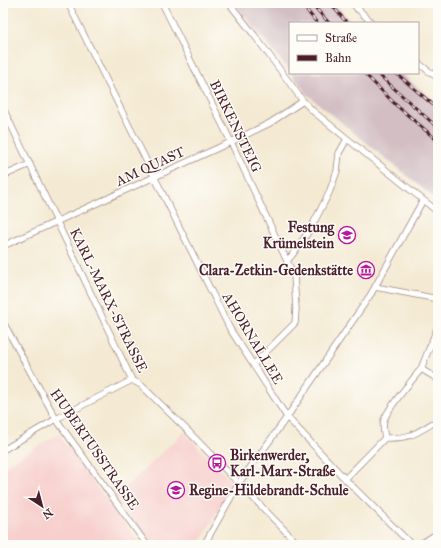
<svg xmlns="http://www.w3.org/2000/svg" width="441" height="548" viewBox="0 0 441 548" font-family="'IM FELL Great Primer',serif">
  <rect width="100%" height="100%" fill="#fdfcf7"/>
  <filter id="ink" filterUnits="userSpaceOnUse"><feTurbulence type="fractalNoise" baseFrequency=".025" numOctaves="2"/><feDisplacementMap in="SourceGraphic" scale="8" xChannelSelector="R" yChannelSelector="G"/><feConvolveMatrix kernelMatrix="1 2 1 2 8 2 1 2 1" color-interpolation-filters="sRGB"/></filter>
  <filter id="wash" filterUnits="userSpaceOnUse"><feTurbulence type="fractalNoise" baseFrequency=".012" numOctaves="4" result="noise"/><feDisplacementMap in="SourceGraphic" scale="16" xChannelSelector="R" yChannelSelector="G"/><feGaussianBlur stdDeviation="0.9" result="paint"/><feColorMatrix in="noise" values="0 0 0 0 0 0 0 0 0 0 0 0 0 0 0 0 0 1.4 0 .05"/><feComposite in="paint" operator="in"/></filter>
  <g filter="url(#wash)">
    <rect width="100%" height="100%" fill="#f4ead3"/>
    <!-- built -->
    <path fill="#f7d0cd" d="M338,230L357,232L356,241L337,239Z
      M184,432L233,483L199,545H153L115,497Z
      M58,434L141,545H3V470L5,466Z"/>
    <!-- industrial -->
    <path fill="#d2bec3" d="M234,3H334L352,23H290V72Z
      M291,73H401L438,105V201L309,96Z"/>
  </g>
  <g filter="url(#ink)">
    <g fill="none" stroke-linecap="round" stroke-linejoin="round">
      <!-- street casing -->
      <g stroke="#9f847f" stroke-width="7">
        <path id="street" d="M68,3L230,329L287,417L345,479L412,545
          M162,3L231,142L287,261
          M229,3L255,36L303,101L314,112L438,212
          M352,3L372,23
          M357,9L362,3
          M418,63L438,78
          M3,108L132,380L141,385L186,429L299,545
          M3,176L30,164
          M3,246L231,142L270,123L303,101
          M375,287L438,299
          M3,322L56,419L147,545
          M438,326L421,369L438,379
          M254,364L295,323L296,309L294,275L287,261L293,254L311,228L329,193L337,171L339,153L347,139
          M385,438C411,439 416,433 438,420
          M3,450L56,419L132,380
          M345,479L385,438C384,433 382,426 384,420C389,406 411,382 421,369
          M204,545L239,483L287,417L371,294L423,200
          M419,545L438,533"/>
      </g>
      <!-- street -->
      <use href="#street" stroke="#fff" stroke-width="5.5"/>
      <!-- rail casing -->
      <g stroke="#4a1f2b" stroke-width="3">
        <path id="rail" d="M301,3L317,23
          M311,3L329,23
          M330,3L347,23
          M364,73L395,104L438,141
          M377,73L438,128
          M396,73L438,109"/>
      </g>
      <!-- rail -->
      <use href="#rail" stroke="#fdfcf7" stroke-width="1.5" stroke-dasharray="4.5" stroke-linecap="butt"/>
    </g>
  </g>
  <!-- icons -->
  <defs>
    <g id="school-ring" transform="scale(0.9)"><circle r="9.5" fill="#fdfcf7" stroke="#b5179e" stroke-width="1.5"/><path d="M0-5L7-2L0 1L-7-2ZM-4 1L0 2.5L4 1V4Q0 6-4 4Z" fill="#b5179e"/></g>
    <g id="museum-ring" transform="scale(0.9)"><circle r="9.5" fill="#fdfcf7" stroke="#b5179e" stroke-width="1.5"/><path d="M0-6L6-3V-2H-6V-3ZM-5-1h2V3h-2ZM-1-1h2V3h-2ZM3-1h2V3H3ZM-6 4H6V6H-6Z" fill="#b5179e"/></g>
    <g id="bus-ring" transform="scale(0.9)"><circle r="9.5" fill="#fdfcf7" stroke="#b5179e" stroke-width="1.5"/><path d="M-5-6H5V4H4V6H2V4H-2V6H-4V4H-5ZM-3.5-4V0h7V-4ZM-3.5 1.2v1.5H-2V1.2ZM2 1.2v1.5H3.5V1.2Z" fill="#b5179e"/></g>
  </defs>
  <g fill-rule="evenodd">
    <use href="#school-ring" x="347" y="235"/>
    <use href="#museum-ring" x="366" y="270"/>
    <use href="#bus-ring" x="217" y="463"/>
    <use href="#school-ring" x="176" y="490"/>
  </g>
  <g text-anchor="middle" stroke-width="3" stroke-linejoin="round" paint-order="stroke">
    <!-- street labels -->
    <g font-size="14" fill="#4a1f2b" stroke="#fdfcf7">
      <text transform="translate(236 126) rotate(64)" y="5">BIRKENSTEIG</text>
      <text transform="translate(150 166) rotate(-25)" y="5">AM QUAST</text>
      <text transform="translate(109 300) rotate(64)" y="5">KARL-MARX-STRASSE</text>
      <text transform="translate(253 338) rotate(59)" y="5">AHORNALLEE</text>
      <text transform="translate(95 449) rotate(55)" y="5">HUBERTUSSTRASSE</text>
    </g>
    <!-- poi labels -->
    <g font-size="14" font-weight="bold" fill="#4a1f2b" stroke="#fdfcf7" text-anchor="end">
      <text x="334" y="232">Festung<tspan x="334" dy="16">Krümelstein</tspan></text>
      <text x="353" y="275">Clara-Zetkin-Gedenkstätte</text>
      <text x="230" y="460" text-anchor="start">Birkenwerder,<tspan x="230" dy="16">Karl-Marx-Straße</tspan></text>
      <text x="189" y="495" text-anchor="start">Regine-Hildebrandt-Schule</text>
    </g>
  </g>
  <!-- margin -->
  <rect width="441" height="548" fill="none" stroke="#fdfcf7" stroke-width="16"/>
  <!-- legend -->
  <rect x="289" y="22" width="130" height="52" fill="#fdfcf7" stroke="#b5a4a5"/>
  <rect x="297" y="35" width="20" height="6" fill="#ffffff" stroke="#b5a4a5"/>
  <text x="325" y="42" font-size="12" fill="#4a1f2b">Straße</text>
  <rect x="297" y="55" width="20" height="6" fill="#4a1f2b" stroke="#b5a4a5"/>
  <text x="325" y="62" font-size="12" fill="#4a1f2b">Bahn</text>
  <!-- north arrow -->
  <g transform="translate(42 506) rotate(144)" stroke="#fdfcf7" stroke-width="3" paint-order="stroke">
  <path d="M0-3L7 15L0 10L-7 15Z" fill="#4a1f2b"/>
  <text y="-6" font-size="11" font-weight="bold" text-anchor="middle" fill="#4a1f2b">N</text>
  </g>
</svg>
